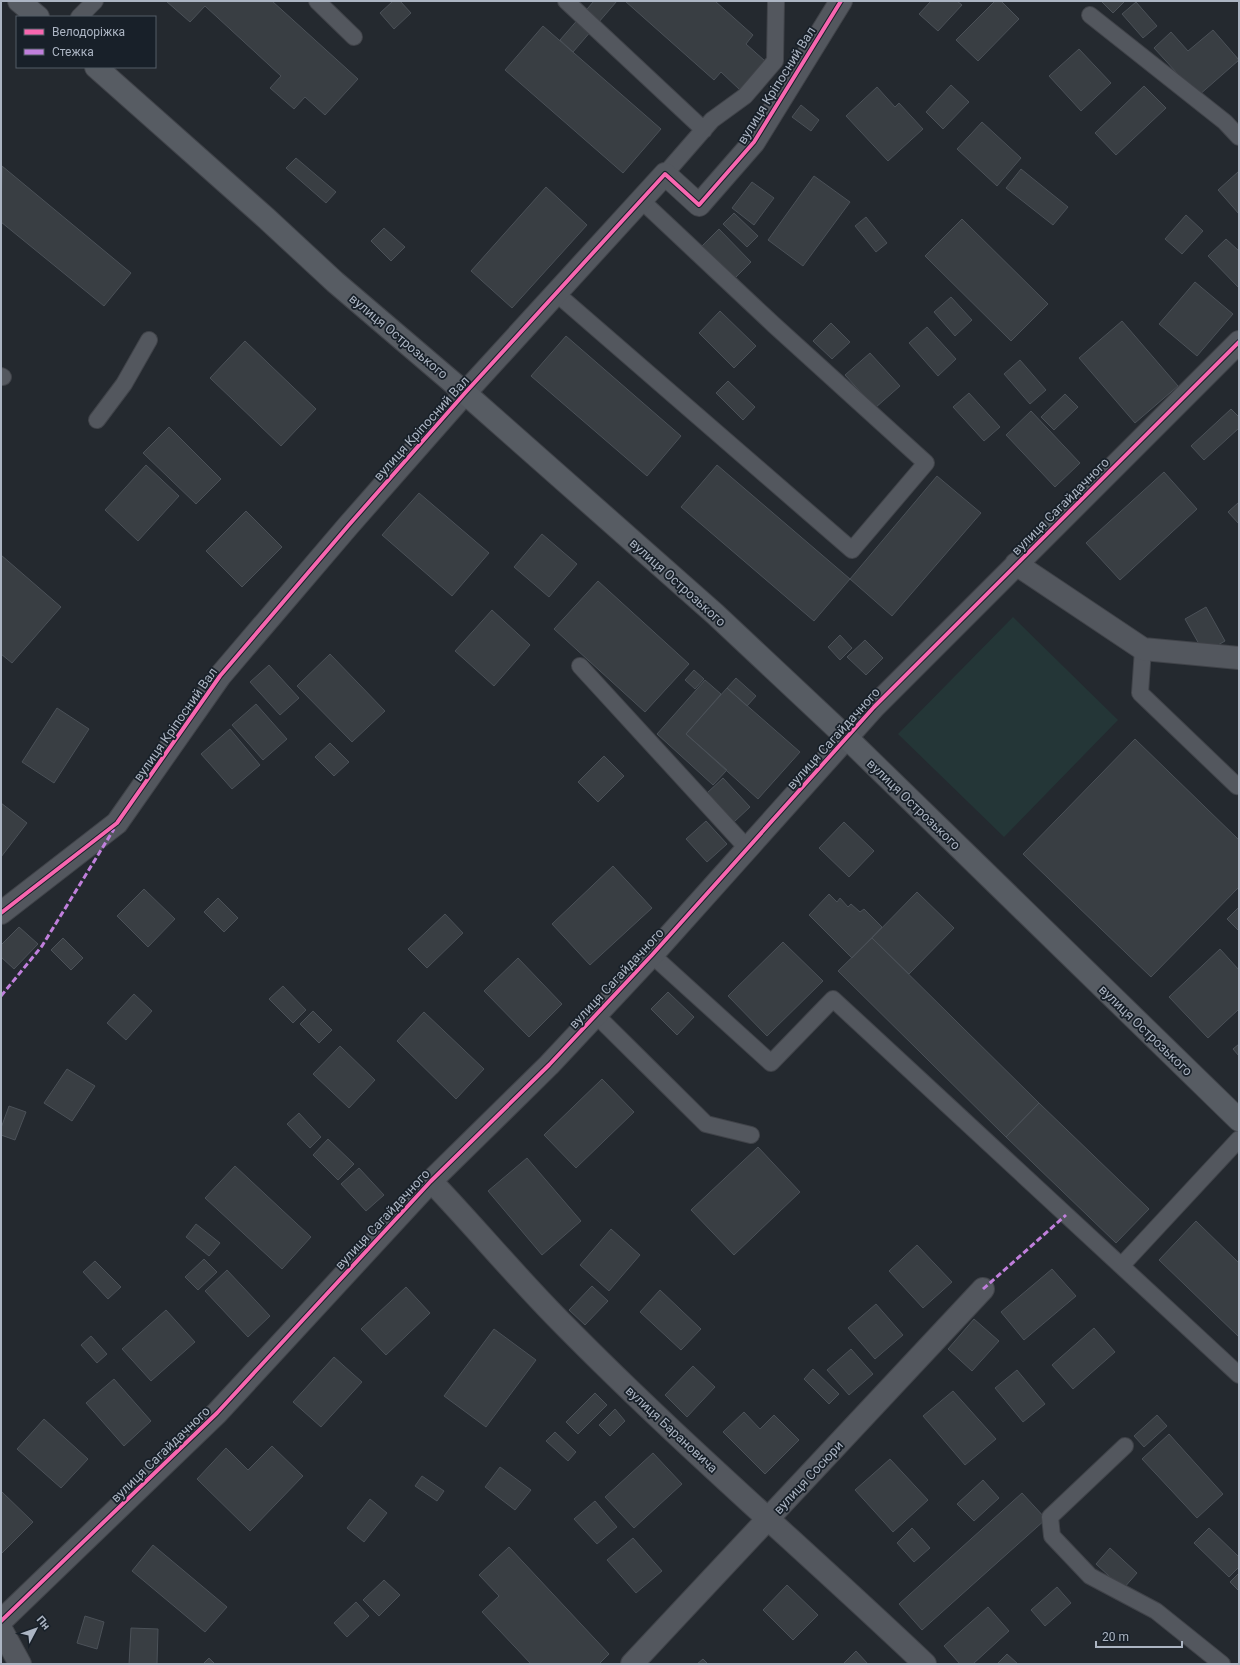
<svg xmlns="http://www.w3.org/2000/svg" width="1240" height="1665" viewBox="0 0 1240 1665" font-family="Roboto,sans-serif">
  <rect width="100%" height="100%" fill="#24292f"/>
  <!-- green -->
  <path fill="#243637" d="M1013,617L1118,720L1004,837L898,734Z"/>
  <!-- building -->
  <path fill="#393e43" stroke="#4b5158" d="M166,1H272L358,79L325,115L305,97L294,109L270,88L281,76L205,6L190,22Z
    M393,1H400L411,13L394,29L380,13Z
    M594,1H617L573,52L560,40Z
    M625,1H715L753,35L746,44L765,61L740,90L721,72L714,80Z
    M931,1H957L962,5L938,31L919,14Z
    M995,1H1001L1019,19L978,61L956,40Z
    M1101,1H1125L1113,13Z
    M1136,2L1157,26L1143,38L1122,14Z
    M543,26L661,129L623,173L505,70Z
    M1213,30L1239,60L1198,96L1154,48L1171,32L1188,51Z
    M1079,49L1111,83L1081,111L1049,76Z
    M951,85L969,102L943,129L926,112Z
    M1144,86L1166,108L1116,155L1095,133Z
    M877,87L895,107L899,103L923,129L888,161L846,116Z
    M801,105L819,120L811,131L792,117Z
    M982,122L1021,158L997,186L957,149Z
    M296,158L336,192L326,203L286,168Z
    M2,166L131,273L104,306L1,222Z
    M1021,169L1068,207L1053,225L1006,188Z
    M1239,171V214L1218,190Z
    M814,176L850,202L803,266L768,240Z
    M752,182L774,198L754,225L732,208Z
    M546,187L587,225L512,308L471,271Z
    M734,213L758,236L747,247L723,224Z
    M1186,215L1203,231L1182,254L1165,239Z
    M866,217L887,243L876,252L855,226Z
    M962,219L1048,304L1011,341L925,256Z
    M384,228L405,247L391,261L371,241Z
    M719,229L751,262L734,279L702,246Z
    M1226,239L1239,251V288L1208,256Z
    M1195,282L1233,314L1197,356L1159,324Z
    M951,297L972,320L955,336L934,312Z
    M720,311L756,346L734,368L699,333Z
    M1122,321L1178,386L1135,423L1079,358Z
    M831,323L850,342L832,359L813,341Z
    M927,327L956,359L938,376L909,343Z
    M566,336L681,436L647,476L531,376Z
    M245,341L316,409L281,446L210,378Z
    M870,353L900,386L875,408L845,375Z
    M1020,360L1046,390L1030,404L1004,374Z
    M728,381L755,407L743,420L716,393Z
    M969,393L1000,427L984,441L953,407Z
    M1065,394L1078,407L1054,430L1041,417Z
    M1231,409L1239,417V428L1204,460L1191,446Z
    M1031,411L1080,463L1055,487L1006,435Z
    M169,427L221,479L196,504L143,453Z
    M146,465L179,496L138,541L105,510Z
    M717,465L850,579L814,621L681,507Z
    M1164,472L1197,509L1120,580L1086,543Z
    M937,476L981,513L892,616L850,579Z
    M419,493L489,553L452,596L382,535Z
    M1239,502V524L1228,512Z
    M246,511L282,547L242,587L206,551Z
    M542,534L577,564L549,597L514,567Z
    M1,555L61,607L12,663L1,654Z
    M598,581L689,664L645,712L554,629Z
    M1206,607L1225,641L1204,653L1185,619Z
    M492,610L530,645L494,686L455,651Z
    M840,635L852,648L840,660L828,647Z
    M865,640L883,658L866,675L847,657Z
    M330,654L385,711L352,742L297,686Z
    M269,665L299,698L280,715L250,682Z
    M694,670L704,679L695,689L685,680Z
    M736,678L756,696L747,706L727,688Z
    M705,680L721,694L686,734L727,770L713,785L657,734Z
    M727,688L800,752L758,799L686,734Z
    M256,704L287,739L263,760L232,725Z
    M57,708L89,729L54,783L22,762Z
    M230,729L260,765L232,789L201,754Z
    M1135,739L1239,840V887L1151,977L1023,854Z
    M330,743L349,762L334,776L315,757Z
    M604,756L624,776L598,802L578,782Z
    M723,778L750,807L734,822L707,793Z
    M1,803L27,823L1,857Z
    M706,821L727,844L707,862L686,839Z
    M844,822L874,851L849,877L819,848Z
    M613,866L652,908L590,965L552,924Z
    M144,889L175,919L148,947L117,916Z
    M917,892L954,928L909,974L872,938Z
    M829,894L837,902L840,898L848,907L851,904L860,912L864,909L882,927L852,958L809,915Z
    M218,898L238,918L224,932L204,912Z
    M1239,907V931L1227,919Z
    M445,914L463,933L427,968L408,949Z
    M19,927L38,944L14,969L1,957V945Z
    M63,938L83,958L71,970L51,950Z
    M872,938L1039,1103L1006,1137L838,971Z
    M783,942L823,981L767,1036L728,996Z
    M1220,949L1239,970V1009L1208,1038L1169,997Z
    M518,958L562,1004L529,1037L484,991Z
    M283,986L306,1010L293,1023L269,999Z
    M668,992L694,1017L677,1035L651,1009Z
    M134,994L152,1011L126,1040L107,1023Z
    M313,1011L332,1030L319,1043L300,1024Z
    M424,1012L484,1069L456,1099L397,1041Z
    M1239,1044V1056L1233,1049Z
    M340,1046L375,1080L349,1108L313,1074Z
    M67,1069L95,1086L72,1121L44,1103Z
    M602,1079L634,1112L576,1168L544,1135Z
    M1039,1103L1149,1209L1116,1243L1006,1137Z
    M9,1106L26,1112L15,1140L1,1135V1128Z
    M299,1113L321,1137L310,1148L287,1124Z
    M328,1139L354,1164L338,1180L313,1155Z
    M758,1147L800,1192L734,1255L691,1210Z
    M527,1158L581,1221L542,1255L488,1191Z
    M235,1166L311,1237L282,1269L205,1198Z
    M359,1168L384,1195L366,1211L341,1184Z
    M1196,1221L1239,1263V1337L1159,1260Z
    M196,1224L220,1243L209,1256L186,1237Z
    M611,1229L640,1255L609,1291L580,1265Z
    M917,1245L952,1282L923,1308L889,1271Z
    M204,1259L217,1272L198,1290L185,1277Z
    M95,1261L121,1287L108,1299L83,1272Z
    M1052,1269L1076,1296L1024,1340L1001,1312Z
    M227,1270L270,1316L248,1337L205,1291Z
    M592,1286L608,1301L585,1325L569,1310Z
    M406,1287L430,1313L386,1355L361,1329Z
    M660,1290L701,1329L681,1350L640,1312Z
    M876,1304L903,1335L875,1359L848,1328Z
    M166,1310L195,1342L151,1381L122,1349Z
    M974,1319L999,1341L972,1371L948,1349Z
    M1094,1328L1115,1352L1073,1389L1052,1365Z
    M494,1329L536,1360L486,1427L444,1396Z
    M91,1336L107,1354L97,1363L81,1345Z
    M851,1349L873,1374L849,1395L827,1370Z
    M334,1357L362,1382L321,1427L293,1402Z
    M693,1366L715,1387L687,1417L665,1395Z
    M813,1369L839,1394L829,1404L804,1379Z
    M1017,1370L1045,1404L1023,1422L995,1388Z
    M114,1379L151,1421L124,1446L86,1403Z
    M953,1391L996,1439L965,1465L923,1416Z
    M595,1393L607,1405L578,1434L566,1422Z
    M615,1409L625,1421L610,1436L599,1425Z
    M744,1412L760,1429L774,1415L799,1440L765,1474L723,1432Z
    M1157,1415L1167,1426L1144,1447L1134,1436Z
    M44,1419L88,1459L61,1488L17,1449Z
    M555,1432L576,1452L568,1461L546,1441Z
    M1169,1434L1223,1494L1197,1518L1142,1459Z
    M272,1446L303,1476L250,1531L197,1479L226,1448L248,1470Z
    M653,1453L682,1484L634,1528L605,1497Z
    M890,1459L928,1500L893,1532L855,1490Z
    M500,1467L531,1490L515,1510L485,1487Z
    M422,1476L444,1491L437,1501L415,1486Z
    M983,1480L999,1498L974,1521L957,1504Z
    M1,1491L33,1522L1,1554Z
    M1022,1493L1046,1519L922,1630L899,1604Z
    M370,1499L387,1513L364,1542L347,1528Z
    M595,1501L617,1527L597,1544L574,1519Z
    M912,1528L930,1548L914,1562L897,1543Z
    M1209,1528L1239,1557V1567L1229,1577L1194,1543Z
    M633,1538L662,1571L636,1593L607,1560Z
    M153,1545L227,1607L205,1632L132,1571Z
    M509,1547L609,1654L599,1664H531L482,1612L499,1596L479,1575Z
    M1110,1548L1137,1573L1123,1589L1096,1564Z
    M1239,1573V1591L1230,1582Z
    M384,1580L400,1595L379,1616L363,1600Z
    M787,1585L818,1615L793,1640L763,1610Z
    M1057,1587L1071,1603L1045,1626L1031,1610Z
    M356,1602L369,1616L347,1637L334,1623Z
    M988,1607L1009,1631L973,1664H960L944,1646Z
    M85,1616L104,1622L97,1649L77,1643Z
    M131,1628L158,1629L157,1664H129Z
    M856,1651L868,1664H843Z
    M1007,1654L1018,1664H997Z
    M209,1658L215,1664H203Z
    M703,1659L708,1664H697Z"/>
  <g fill="none" stroke-linecap="round" stroke-linejoin="round">
    <!-- lane casing -->
    <g stroke="#404349" stroke-width="18">
      <path id="lane" d="M317,1L354,37
        M566,1L704,130
        M1090,15L1225,122L1239,137
        M79,17L95,1
        M665,174L712,120L745,96L775,61L776,1
        M557,294L852,550L926,463L774,325L642,201
        M1,376L3,377
        M97,420L124,384L149,340
        M1143,649L1140,693L1237,786L1239,785
        M580,666L747,848
        M652,955L771,1063L833,999L1239,1375
        M595,1014L706,1124L751,1135
        M1122,1265L1239,1139
        M1125,1446L1050,1517L1052,1536L1090,1576L1156,1611L1222,1664"/>
    </g>
    <!-- street casing -->
    <g stroke="#404349" stroke-width="24">
      <path id="street" d="M1016,564L1143,649L1239,658
        M1,913L117,823L220,676L348,526L465,393L665,174L699,205L754,142L841,1
        M431,1181C476,1228 517,1278 563,1324C679,1442 805,1550 925,1664
        M1,1621L217,1413L431,1181L549,1065L652,955L874,707L1239,342
        M1,1629L20,1664
        M632,1664L983,1289"/>
    </g>
    <!-- secondary casing -->
    <g stroke="#404349" stroke-width="24">
      <path id="secondary" d="M19,1L38,17
        M96,67L266,218L335,282L465,393L715,614L846,737L1239,1120"/>
    </g>
    <!-- lane -->
    <use href="#lane" stroke="#53575e" stroke-width="16"/>
    <!-- street -->
    <use href="#street" stroke="#53575e" stroke-width="22"/>
    <!-- secondary -->
    <use href="#secondary" stroke="#575c63" stroke-width="22"/>
    <!-- quiet -->
    <path stroke="#c07fdc" stroke-width="3" stroke-dasharray="6 3" stroke-linecap="butt" d="M1,996L42,946L114,829
      M983,1289L1066,1215"/>
    <!-- cycleway casing -->
    <g stroke="#182029" stroke-width="6">
      <path id="cycleway" d="M1,913L117,823L220,676L348,526L465,393L665,174L699,205L754,142L841,1
        M1,1621L217,1413L431,1181L549,1065L652,955L874,707L1239,342"/>
    </g>
    <!-- cycleway -->
    <use href="#cycleway" stroke="#f766af" stroke-width="4"/>
  </g>
  <g text-anchor="middle" stroke-width="3.5" stroke-linejoin="round" paint-order="stroke">
    <!-- street labels -->
    <g font-size="13" fill="#acb5c3" stroke="#182029">
      <text transform="translate(776 85) rotate(-58)" y="5">вулиця Кріпосний Вал</text>
      <text transform="translate(399 336) rotate(40)" y="5">вулиця Острозького</text>
      <text transform="translate(421 428) rotate(-48)" y="5">вулиця Кріпосний Вал</text>
      <text transform="translate(1060 506) rotate(-45)" y="5">вулиця Сагайдачного</text>
      <text transform="translate(678 582) rotate(42)" y="5">вулиця Острозького</text>
      <text transform="translate(175 724) rotate(-55)" y="5">вулиця Кріпосний Вал</text>
      <text transform="translate(833 738) rotate(-48)" y="5">вулиця Сагайдачного</text>
      <text transform="translate(914 804) rotate(44)" y="5">вулиця Острозького</text>
      <text transform="translate(616 978) rotate(-47)" y="5">вулиця Сагайдачного</text>
      <text transform="translate(1146 1030) rotate(44)" y="5">вулиця Острозького</text>
      <text transform="translate(382 1219) rotate(-47)" y="5">вулиця Сагайдачного</text>
      <text transform="translate(672 1429) rotate(43)" y="5">вулиця Барановича</text>
      <text transform="translate(160 1454) rotate(-44)" y="5">вулиця Сагайдачного</text>
      <text transform="translate(808 1477) rotate(-47)" y="5">вулиця Сосюри</text>
    </g>
  </g>
  <!-- border -->
  <rect width="1240" height="1665" fill="none" stroke="#acb5c3" stroke-width="4"/>
  <!-- legend -->
  <rect x="16" y="16" width="140" height="52" fill="#182029" stroke="#535c67"/>
  <rect x="24" y="29" width="20" height="6" fill="#f766af" stroke="#535c67"/>
  <text x="52" y="36" font-size="12" fill="#acb5c3">Велодоріжка</text>
  <rect x="24" y="49" width="20" height="6" fill="#c07fdc" stroke="#535c67"/>
  <text x="52" y="56" font-size="12" fill="#acb5c3">Стежка</text>
  <!-- north arrow -->
  <g transform="translate(36 1629) rotate(49)" stroke="#182029" stroke-width="3" paint-order="stroke">
  <path d="M0-3L7 15L0 10L-7 15Z" fill="#acb5c3"/>
  <text y="-6" font-size="11" font-weight="bold" text-anchor="middle" fill="#acb5c3">Пн</text>
  </g>
  <!-- scale -->
  <path d="M1096 1641v6h86v-6" fill="none" stroke="#acb5c3" stroke-width="2"/>
  <text x="1102" y="1641" font-size="12" fill="#acb5c3" stroke="#182029" stroke-width="3" paint-order="stroke">20 m</text>
</svg>
